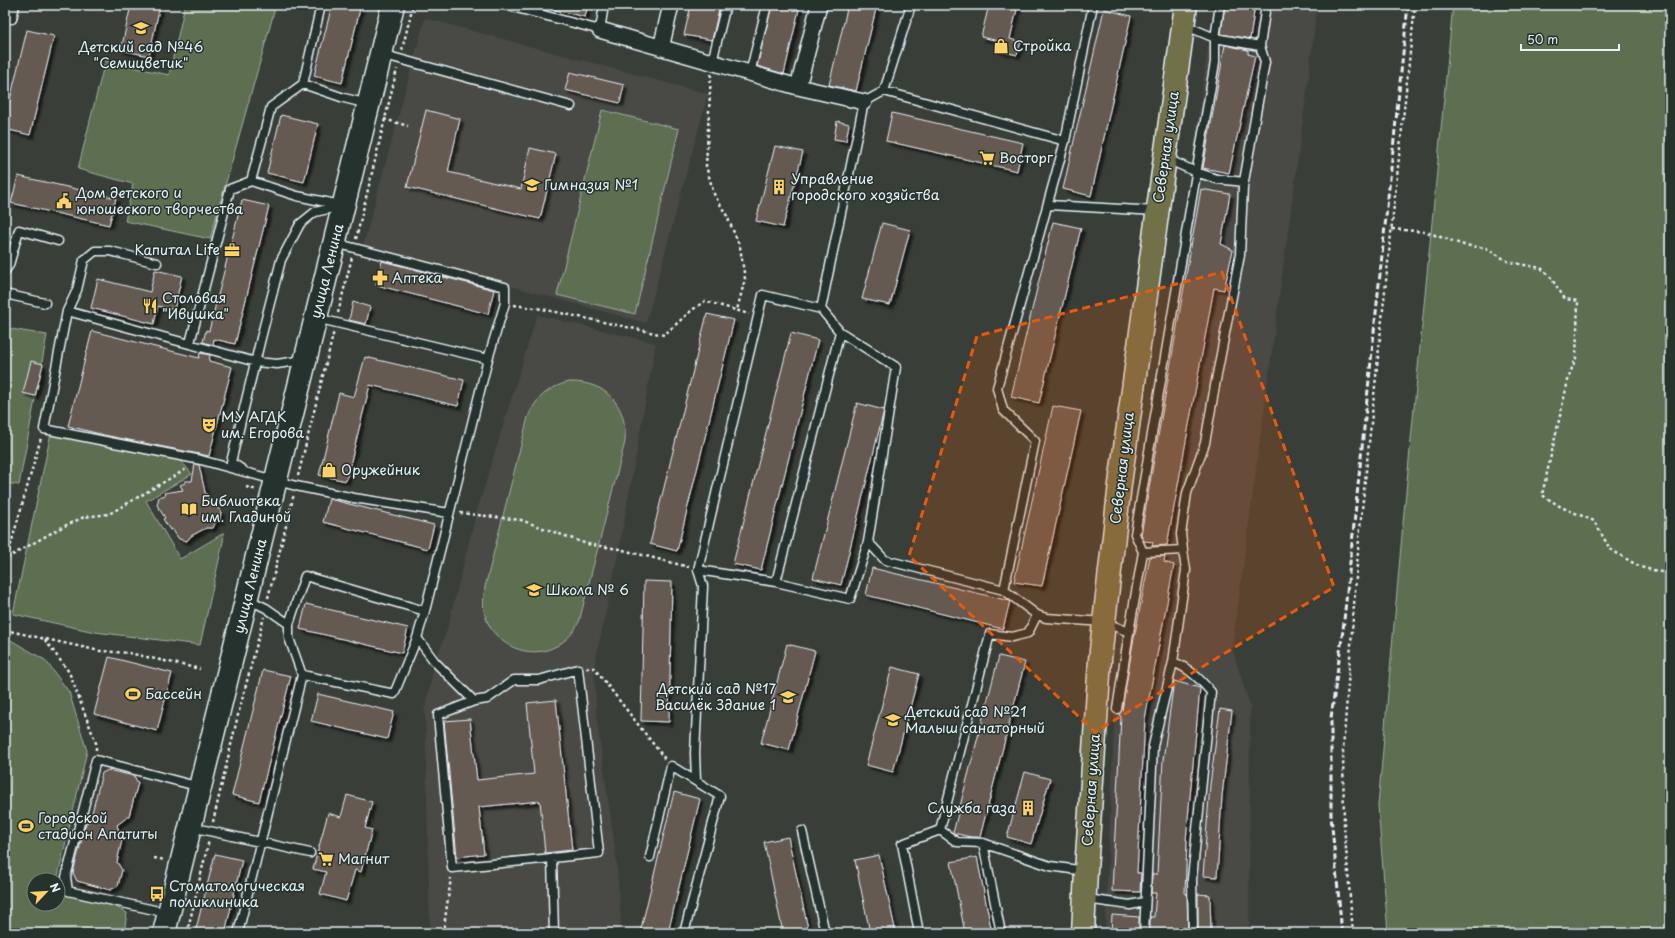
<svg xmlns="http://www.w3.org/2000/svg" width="1675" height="938" viewBox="0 0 1675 938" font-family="'Playpen Sans',sans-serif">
  <defs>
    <filter id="shadow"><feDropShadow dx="3.5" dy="3.5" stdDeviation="1" flood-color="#0009"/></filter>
  </defs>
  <rect width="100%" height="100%" fill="#393f38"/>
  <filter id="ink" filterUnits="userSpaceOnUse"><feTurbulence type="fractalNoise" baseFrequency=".025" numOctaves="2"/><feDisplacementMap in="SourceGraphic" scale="8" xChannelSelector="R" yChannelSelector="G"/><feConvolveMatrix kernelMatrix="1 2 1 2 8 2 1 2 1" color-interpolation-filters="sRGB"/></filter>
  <g filter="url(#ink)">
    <!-- built -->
    <path fill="#494a44" d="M1214,5H1317L1308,83L1232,648L1250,706L1249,933H1105L1115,707Z
      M425,18L708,94L646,323L363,246Z
      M537,315L656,343L619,549L594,668L597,721L616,855L621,922L617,933H435L430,931L425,708L435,662L447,630L476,514Z"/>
    <!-- green -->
    <path fill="#5d6e51" stroke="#a2b0a4" d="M185,5H276L210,239L125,221L133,184L78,169L105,61L169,75Z
      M1453,5H1670V933H1388L1378,806L1404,512Z
      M602,110L679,129L635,314L557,295Z
      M5,328L47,335L19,485L5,483Z
      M569,382C606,381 628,405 625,442L579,622C575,629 571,636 564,641C536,664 494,648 485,615C482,605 484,596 485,587L528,417C536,398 548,387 569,382Z
      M51,433L181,461L192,474L146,501L180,559L224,533L223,542L200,645L95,632L13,614Z
      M5,639H9L45,660L69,692L87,751L57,880H34V904H58V888L105,901L127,913L124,933H5Z"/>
    <!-- building -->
    <path fill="#655a51" stroke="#e8f1f8" filter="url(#shadow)" d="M131,5H160L149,56L121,50Z
      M332,5H361L342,83L314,76Z
      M552,5H588L585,17L551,9Z
      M691,5H720L712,40L684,35Z
      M772,5H800L784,74L757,66Z
      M848,5H877L856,91L829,85Z
      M989,5H1018L1010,39L1021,42L1017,55L997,50L999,41L981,37Z
      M1225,5H1255L1250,39L1221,34Z
      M1104,9L1131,16L1091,196L1063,189Z
      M27,30L54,36L30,135L5,129V120Z
      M1225,45L1248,50V54L1255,56L1229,173L1203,168Z
      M570,72L624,85L620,103L565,90Z
      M426,110L460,119L448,172L521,189L530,148L556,154L540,219L407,187Z
      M892,113L1023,143L1017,171L886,141Z
      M281,115L318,124L304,182L267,173Z
      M837,121L849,124L846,141L834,139Z
      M775,146L803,152L783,227L756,221Z
      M18,176L116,198L109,225L11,203Z
      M1201,189L1230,194L1221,244L1233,250L1224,290L1214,288L1167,545L1152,546L1153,542L1144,541L1141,535Z
      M242,200L269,206L235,344L214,339L213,345L203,342L206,330L209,331Z
      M1053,222L1081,228L1039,403L1011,397Z
      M882,223L910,230L890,305L862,299Z
      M382,261L494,290L488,314L376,285Z
      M155,270L182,276L174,310L158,306L154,324L91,308L98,279L150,292Z
      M353,302L370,307L366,324L349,320Z
      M707,314L734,320L677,551L650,544Z
      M92,331L199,358L200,353L210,355L209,361L232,367L209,456L104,435L68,426Z
      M791,333L818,340L761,570L733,564Z
      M365,357L464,380L458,406L370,385L346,481L319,475L339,393L354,397Z
      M31,361L43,364L35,396L23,393Z
      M857,403L884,410L841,585L813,578Z
      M1053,406L1081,411L1042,586L1014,582Z
      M195,464L199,465L205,492L212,504L221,511L220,521H216L213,528H206L191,536L187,541L179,539L172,529L170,530L163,519L165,518L157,505L159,497L166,495L164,493L183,490L180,485L185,483V481H192Z
      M329,499L434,525L428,549L323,522Z
      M1165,556L1164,562L1174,565L1145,719L1137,873H1141L1140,892L1112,891L1121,716L1119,715L1122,710L1132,649L1150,557Z
      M872,568L1010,601L1003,629L866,595Z
      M644,581L672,582L669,722L641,721Z
      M306,604L408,628L402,653L300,629Z
      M787,644L815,651L789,750L761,743Z
      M999,656L1025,662L980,837H971L953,833Z
      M109,657L172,673L157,731L94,714Z
      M892,667L919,674L893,772L866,765Z
      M263,670L291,676L259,802L232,795Z
      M1174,681L1200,688L1186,840H1187L1185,894H1187L1188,933H1150V917H1154L1156,893H1151L1152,874H1157L1163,760Z
      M318,694L394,712L387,739L311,721Z
      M556,700L572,850L545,853L540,801L479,807L484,854L457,857L444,721L470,719L477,780L534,774L527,703Z
      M1220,709L1232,711L1222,796L1217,877L1203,876L1210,785Z
      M108,770L134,776L138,783L129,816L117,825L122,840L117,862L122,870L118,886L110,890L77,881L73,873L86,823L90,821L102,773Z
      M1025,772L1050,779L1031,844L1007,837Z
      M674,792L700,799L668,933H640Z
      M347,795L372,802L365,828L372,830L361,872L355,870L346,901L320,894L326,872L313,869L328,813L341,817Z
      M788,837L809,933H783L764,842Z
      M215,854L242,860L225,933H195Z
      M879,855L896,933H870L855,860Z
      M977,857L992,933H965L951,862Z
      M1198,894L1210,895L1211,933H1198Z
      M1112,915L1139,917V933H1111Z"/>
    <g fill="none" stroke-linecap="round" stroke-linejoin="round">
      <!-- lane casing -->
      <g stroke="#e8f1f8" stroke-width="11">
        <path id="lane" d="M321,5L303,84L344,98L368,104
          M505,5L600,30L604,5
          M5,16L12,19L15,5
          M1184,25L1215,38L1260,46L1266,5
          M381,54L571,106
          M712,62L726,5
          M750,73L767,5
          M303,84L271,107L251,181L297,196L340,205
          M884,91L911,5
          M1065,141L1093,5
          M1165,158L1196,172L1217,179L1244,182
          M1049,205L1157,211
          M335,243L505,287V303L488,359
          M157,263L110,251H95L84,260L77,290L67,311L44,429L201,460L296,486L354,498L449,513
          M5,271L9,265L19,230L58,241
          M5,294L45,303
          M67,311L256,362L277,364L304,360
          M316,318L488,359L425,611
          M840,332L896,367L868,542L885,560L1004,590
          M190,343L230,189L251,181
          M243,470L231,462L261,338L281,260L300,224L315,212L342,206
          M1183,550L1181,534L1187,493L1205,443L1216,380L1240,255L1243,187L1265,62L1260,46
          M1143,552L1183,550L1186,570L1173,662
          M698,570L776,582L840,332L821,309
          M305,576L425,611L417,638L394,694L302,675L289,638V624Z
          M776,582L850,599L868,542
          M247,599L266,608L289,624
          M417,638L435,662L474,701L487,699L514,680H539L578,669L599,853L552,858L554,933
          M474,701L438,715L452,868L552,858
          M1117,709L1129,632
          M696,781L695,753L703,586L698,570L763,295L821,309L864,102L884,91L1065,141L997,388L1003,410L1035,441L1004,590L1037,615
          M191,827L310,853
          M940,830L957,842L983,843L1050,866L1085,871
          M802,831L825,933
          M983,843L1001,933
          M650,857L671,766L720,796L684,933
          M1086,899L1130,905L1145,902
          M168,913L68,891L66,877L96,760L200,787
          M238,933L302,675
          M919,933L902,844L940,830L990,634L1012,637L1028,633L1037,615L1046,618L1104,622L1129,632L1143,552L1135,534L1215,62V38L1220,5
          M1144,933L1153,746L1173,662C1189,668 1200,679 1211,692L1192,879L1193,933"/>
      </g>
      <!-- street casing -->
      <g stroke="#e8f1f8" stroke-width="18">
        <path id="street" d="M600,30L798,87L864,102
          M661,48L671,5
          M798,87L819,5"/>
      </g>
      <!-- secondary casing -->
      <g stroke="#e8f1f8" stroke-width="25">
        <path id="secondary" d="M164,933L393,5"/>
      </g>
      <!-- primary casing -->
      <g stroke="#e8f1f8" stroke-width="25">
        <path id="primary" d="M1083,933L1086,871L1100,660L1104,622L1120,484L1186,5"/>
      </g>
      <!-- path -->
      <path stroke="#e8f1f8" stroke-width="2.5" stroke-dasharray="3 3" stroke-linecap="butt" d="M402,50L413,5
        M711,74L706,166L714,194L727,216L740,247L745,279L737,310
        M384,119L408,126
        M1392,229L1426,232L1464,245L1486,248L1509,262L1541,268L1549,275L1565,299L1578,301L1576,358L1569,376L1542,495L1561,507L1594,521L1610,549L1640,567L1670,574
        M356,239L397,69
        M514,305L542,309L664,335L692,310L705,301L749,314
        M338,313L352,257
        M298,476L334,331
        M246,487L257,490
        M460,513L521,520L587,544L619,549L689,567
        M7,558L62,527L84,517L109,514L188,468
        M5,575L7,558L41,438
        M268,598L294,494
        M5,630L100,651L129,653L200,669
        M45,640L69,672L96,743V750
        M586,668H594L665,759
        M213,822L238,715L264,617
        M154,858L165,860
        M187,933L209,840
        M443,933L451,878
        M1353,933L1344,825L1343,750L1359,538L1415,5"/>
      <!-- lane -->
      <use href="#lane" stroke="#26332d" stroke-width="8"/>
      <!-- street -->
      <use href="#street" stroke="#26332d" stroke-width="15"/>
      <!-- secondary -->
      <use href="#secondary" stroke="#26332d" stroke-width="22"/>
      <!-- primary -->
      <use href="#primary" stroke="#70704a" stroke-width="22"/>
      <!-- rail -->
      <path stroke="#e8f1f8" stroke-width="3" stroke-dasharray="6 3" stroke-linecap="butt" d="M1342,933L1331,816V718L1343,630L1408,5"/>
    </g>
  </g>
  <!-- marked area -->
  <path fill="#e8590c" fill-opacity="0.2" stroke="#e8590c" stroke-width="3" stroke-dasharray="8 5" stroke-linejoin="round" d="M1222,272L1334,587L1095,732L909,556L977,336Z"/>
  <!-- icons -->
  <defs>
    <g id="school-bare" transform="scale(1.2)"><path d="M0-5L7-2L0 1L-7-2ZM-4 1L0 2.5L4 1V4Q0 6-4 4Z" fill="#ffd166" stroke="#26332d" stroke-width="2.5" paint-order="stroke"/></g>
    <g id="shop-bare" transform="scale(1.2)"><path d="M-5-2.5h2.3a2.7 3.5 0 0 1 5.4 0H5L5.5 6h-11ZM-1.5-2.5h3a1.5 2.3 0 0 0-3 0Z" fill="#ffd166" stroke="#26332d" stroke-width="2.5" paint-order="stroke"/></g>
    <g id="supermarket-bare" transform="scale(1.2)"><path d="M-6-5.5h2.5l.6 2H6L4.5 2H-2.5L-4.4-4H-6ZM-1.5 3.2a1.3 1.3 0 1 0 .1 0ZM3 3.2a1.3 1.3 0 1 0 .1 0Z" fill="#ffd166" stroke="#26332d" stroke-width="2.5" paint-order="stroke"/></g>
    <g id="building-bare" transform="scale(1.2)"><path d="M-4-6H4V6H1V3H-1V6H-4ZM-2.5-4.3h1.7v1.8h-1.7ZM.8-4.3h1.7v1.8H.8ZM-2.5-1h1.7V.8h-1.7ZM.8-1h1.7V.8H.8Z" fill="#ffd166" stroke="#26332d" stroke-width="2.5" paint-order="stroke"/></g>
    <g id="civic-bare" transform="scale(1.2)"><path d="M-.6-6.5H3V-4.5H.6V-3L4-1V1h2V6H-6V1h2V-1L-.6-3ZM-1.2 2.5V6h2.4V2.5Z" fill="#ffd166" stroke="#26332d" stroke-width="2.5" paint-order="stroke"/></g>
    <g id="office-bare" transform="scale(1.2)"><path d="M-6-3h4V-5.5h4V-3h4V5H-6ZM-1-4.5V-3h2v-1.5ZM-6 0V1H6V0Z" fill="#ffd166" stroke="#26332d" stroke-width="2.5" paint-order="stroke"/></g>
    <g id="pharmacy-bare" transform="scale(1.2)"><path d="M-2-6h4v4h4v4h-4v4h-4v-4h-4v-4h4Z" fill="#ffd166" stroke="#26332d" stroke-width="2.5" paint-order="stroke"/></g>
    <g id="restaurant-bare" transform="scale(1.2)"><path d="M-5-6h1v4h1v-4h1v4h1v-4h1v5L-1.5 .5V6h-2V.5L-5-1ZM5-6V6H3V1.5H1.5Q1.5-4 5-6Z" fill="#ffd166" stroke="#26332d" stroke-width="2.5" paint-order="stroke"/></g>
    <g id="theatre-bare" transform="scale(1.2)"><path d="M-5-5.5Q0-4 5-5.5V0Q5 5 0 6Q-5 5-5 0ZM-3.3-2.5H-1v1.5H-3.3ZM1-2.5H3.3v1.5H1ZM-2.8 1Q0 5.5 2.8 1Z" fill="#ffd166" stroke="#26332d" stroke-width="2.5" paint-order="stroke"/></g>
    <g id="library-bare" transform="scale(1.2)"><path d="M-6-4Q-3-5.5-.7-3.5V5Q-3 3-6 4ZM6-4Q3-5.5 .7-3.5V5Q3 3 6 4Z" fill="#ffd166" stroke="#26332d" stroke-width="2.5" paint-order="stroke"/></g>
    <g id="stadium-bare" transform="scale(1.2)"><path d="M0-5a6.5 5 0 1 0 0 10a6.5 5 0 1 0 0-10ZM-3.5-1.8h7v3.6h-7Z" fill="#ffd166" stroke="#26332d" stroke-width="2.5" paint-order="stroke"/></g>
    <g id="bus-bare" transform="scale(1.2)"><path d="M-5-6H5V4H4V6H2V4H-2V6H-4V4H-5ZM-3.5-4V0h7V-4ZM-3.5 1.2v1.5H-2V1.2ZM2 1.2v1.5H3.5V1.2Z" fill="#ffd166" stroke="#26332d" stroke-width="2.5" paint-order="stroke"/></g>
  </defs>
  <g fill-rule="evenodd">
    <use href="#school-bare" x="141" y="28"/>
    <use href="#shop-bare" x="1001" y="46"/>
    <use href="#supermarket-bare" x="987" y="158"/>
    <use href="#school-bare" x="532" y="185"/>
    <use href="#building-bare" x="779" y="187"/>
    <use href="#civic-bare" x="64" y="201"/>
    <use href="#office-bare" x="232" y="250"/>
    <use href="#pharmacy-bare" x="380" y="278"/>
    <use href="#restaurant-bare" x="150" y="306"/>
    <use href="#theatre-bare" x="209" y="425"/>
    <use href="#shop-bare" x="329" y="470"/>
    <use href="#library-bare" x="189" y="509"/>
    <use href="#school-bare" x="534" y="590"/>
    <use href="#stadium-bare" x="133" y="694"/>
    <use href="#school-bare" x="788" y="697"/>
    <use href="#school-bare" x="893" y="720"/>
    <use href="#building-bare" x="1028" y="808"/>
    <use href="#stadium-bare" x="26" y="826"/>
    <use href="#supermarket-bare" x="326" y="859"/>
    <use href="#bus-bare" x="157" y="894"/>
  </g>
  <g text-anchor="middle" stroke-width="3" stroke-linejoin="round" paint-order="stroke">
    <!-- poi labels -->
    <g font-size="14" fill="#e8f1f8" stroke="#26332d" text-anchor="start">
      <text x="1013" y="51">Стройка</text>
      <text x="141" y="52" text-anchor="middle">Детский сад №46<tspan x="141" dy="16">"Семицветик"</tspan></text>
      <text x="999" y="163">Восторг</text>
      <text x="791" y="184">Управление<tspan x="791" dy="16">городского хозяйства</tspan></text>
      <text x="544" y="190">Гимназия №1</text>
      <text x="76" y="198">Дом детского и<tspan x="76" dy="16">юношеского творчества</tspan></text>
      <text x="220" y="255" text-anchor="end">Капитал Life</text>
      <text x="392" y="283">Аптека</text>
      <text x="162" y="303">Столовая<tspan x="162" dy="16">"Ивушка"</tspan></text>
      <text x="221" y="422">МУ АГДК<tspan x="221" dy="16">им. Егорова</tspan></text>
      <text x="341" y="475">Оружейник</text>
      <text x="201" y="506">Библиотека<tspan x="201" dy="16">им. Гладиной</tspan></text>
      <text x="546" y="595">Школа № 6</text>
      <text x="776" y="694" text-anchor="end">Детский сад №17<tspan x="776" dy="16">Василёк Здание 1</tspan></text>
      <text x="145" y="699">Бассейн</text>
      <text x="905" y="717">Детский сад №21<tspan x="905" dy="16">Малыш санаторный</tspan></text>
      <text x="1016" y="813" text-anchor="end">Служба газа</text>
      <text x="38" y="823">Городской<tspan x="38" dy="16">стадион Апатиты</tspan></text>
      <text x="338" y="864">Магнит</text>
      <text x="169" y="891">Стоматологическая<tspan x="169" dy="16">поликлиника</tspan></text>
    </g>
    <!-- street labels -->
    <g font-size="14" fill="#e8f1f8" stroke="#26332d">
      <text transform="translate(1166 147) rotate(-82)" y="5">Северная улица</text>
      <text transform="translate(327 271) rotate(-76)" y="5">улица Ленина</text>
      <text transform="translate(1122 468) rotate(-83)" y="5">Северная улица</text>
      <text transform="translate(250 586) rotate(-76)" y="5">улица Ленина</text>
      <text transform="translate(1091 790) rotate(-86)" y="5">Северная улица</text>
    </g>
  </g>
  <!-- margin -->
  <rect width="1675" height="938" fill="none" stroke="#26332d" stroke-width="20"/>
  <rect x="10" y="10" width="1655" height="918" fill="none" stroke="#e8f1f8" stroke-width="1.5" filter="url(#ink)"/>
  <!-- north arrow -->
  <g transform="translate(46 892) rotate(65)"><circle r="19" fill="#26332d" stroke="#747f7e"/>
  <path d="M0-3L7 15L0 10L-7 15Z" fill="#ffd166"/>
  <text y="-6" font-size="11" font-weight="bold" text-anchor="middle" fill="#e8f1f8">N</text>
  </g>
  <!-- scale -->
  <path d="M1521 44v6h98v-6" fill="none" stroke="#e8f1f8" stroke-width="2"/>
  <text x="1527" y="44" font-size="12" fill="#e8f1f8" stroke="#26332d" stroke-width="3" paint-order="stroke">50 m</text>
</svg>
